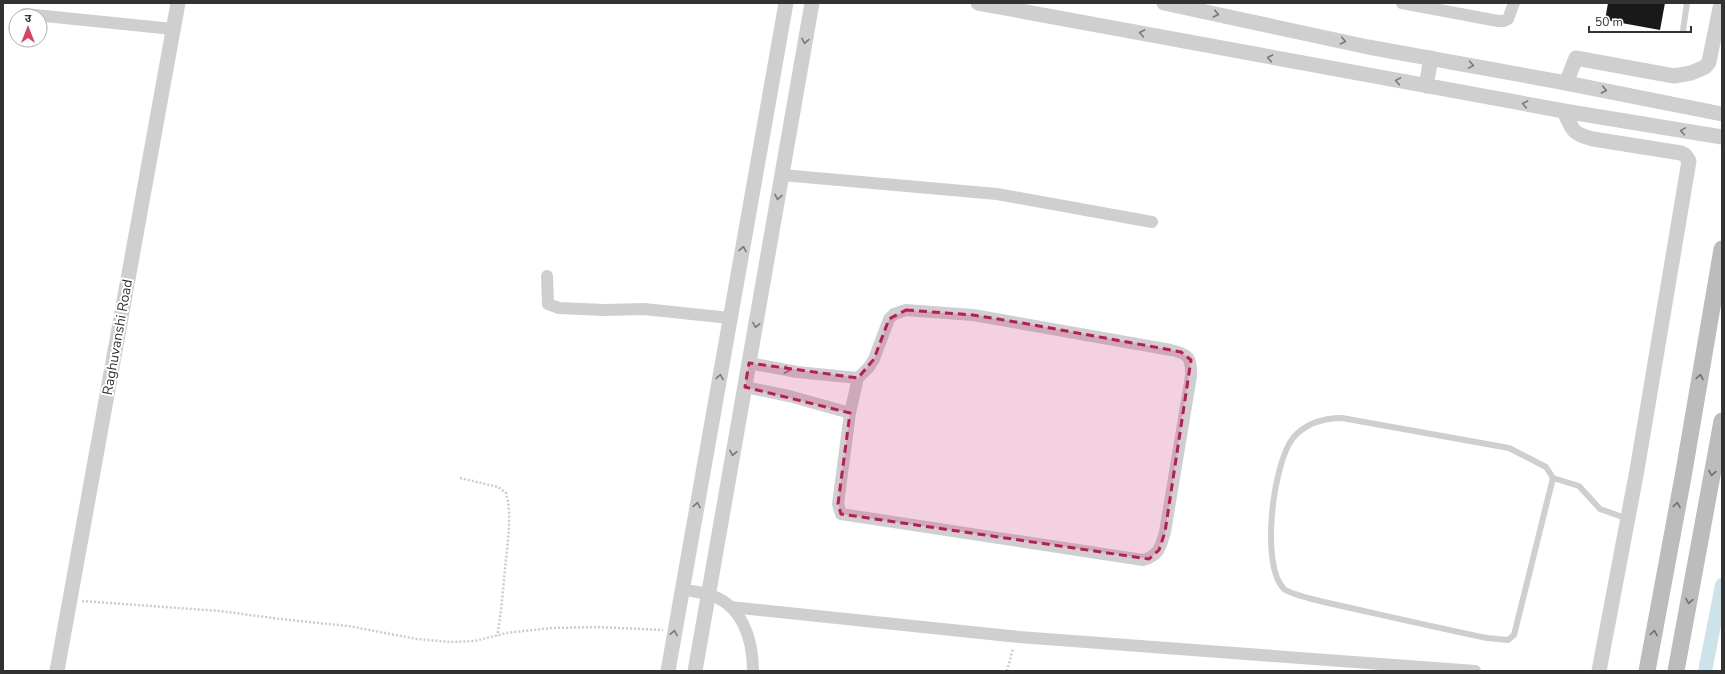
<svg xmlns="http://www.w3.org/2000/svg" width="1725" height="674" viewBox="0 0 1725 674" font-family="'Nunito Sans','Noto Sans Devanagari',sans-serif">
  <rect width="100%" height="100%" fill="#fff"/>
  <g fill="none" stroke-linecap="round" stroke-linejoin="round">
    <!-- canal -->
    <path stroke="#cce3ea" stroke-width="14" d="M1705,671L1722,585"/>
  </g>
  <!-- building -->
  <path fill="#191919" d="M1608,3H1665L1660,30L1605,20Z"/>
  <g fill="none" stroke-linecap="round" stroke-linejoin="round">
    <!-- path -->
    <path stroke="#ccc" stroke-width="2.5" stroke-dasharray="2 2" stroke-linecap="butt" d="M460,478L498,487L506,493C512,514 508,539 506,560C503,585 502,611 497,636
      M82,601L220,611L280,619L348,626L417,639L450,642L475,641L506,633L552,628L597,627L663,630
      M1007,671L1013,648"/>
    <!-- service -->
    <path stroke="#cfcfcf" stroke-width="6" d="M1683,30L1687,3
      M1553,478L1514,635L1508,640L1487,638C1439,628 1391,617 1342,606C1332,604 1291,595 1284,589C1260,566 1273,463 1293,438C1305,424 1323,418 1342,418L1509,448L1546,467L1553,478L1579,486L1600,509L1628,519"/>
    <!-- minor -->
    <path stroke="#cfcfcf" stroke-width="12" d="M1402,3L1498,21H1504L1508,19L1514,3
      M25,14L173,29
      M782,175L997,194L1152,222
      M547,276L548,304L559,308L604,310L644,309L730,318
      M906,310L973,315L1171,350C1190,354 1191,358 1191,376L1165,532C1161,546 1159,556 1143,560L841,514L838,504L850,413L858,378L869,367L874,359L889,319L894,314Z
      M749,363L797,372L858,378
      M745,387L789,396L850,413
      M682,589C690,591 699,592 707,594C742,603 753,639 753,671
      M731,607L1019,637L1475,671"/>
    <!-- tertiary -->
    <path stroke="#cfcfcf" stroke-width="15" d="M978,3L1564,111L1722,137
      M1164,3L1368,47L1566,83L1722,114
      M1566,83L1576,58L1674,76L1691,73L1705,67L1709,62L1721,3
      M1426,86L1431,58
      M1564,111C1572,130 1573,134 1593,139L1681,153L1685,155L1689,161L1637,470L1599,671
      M57,671L178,3
      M668,671L786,3
      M695,671L812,3"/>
    <!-- secondary -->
    <path stroke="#bcbcbc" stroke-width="17" d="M1647,671L1683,477L1722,249
      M1676,671L1722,421"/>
  </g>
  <!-- one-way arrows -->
  <defs><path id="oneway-chevron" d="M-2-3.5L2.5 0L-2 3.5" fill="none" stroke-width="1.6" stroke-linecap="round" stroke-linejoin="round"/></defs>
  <g stroke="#797979">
    <use href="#oneway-chevron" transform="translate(1216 14) rotate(12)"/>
    <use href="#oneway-chevron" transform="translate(1142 33) rotate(-169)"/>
    <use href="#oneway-chevron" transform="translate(805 41) rotate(100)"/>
    <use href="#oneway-chevron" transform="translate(1343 41) rotate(12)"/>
    <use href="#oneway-chevron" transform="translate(1270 58) rotate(-169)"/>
    <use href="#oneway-chevron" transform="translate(1471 65) rotate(10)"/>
    <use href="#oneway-chevron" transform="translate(1398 81) rotate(-170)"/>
    <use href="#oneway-chevron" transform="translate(1604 90) rotate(11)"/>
    <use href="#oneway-chevron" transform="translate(1525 104) rotate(-169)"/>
    <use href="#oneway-chevron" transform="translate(1683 131) rotate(-171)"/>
    <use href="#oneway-chevron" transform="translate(778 197) rotate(100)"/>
    <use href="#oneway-chevron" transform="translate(743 249) rotate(-80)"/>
    <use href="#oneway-chevron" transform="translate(756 325) rotate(100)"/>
    <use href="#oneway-chevron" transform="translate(787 370) rotate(10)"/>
    <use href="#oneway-chevron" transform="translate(720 377) rotate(-80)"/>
    <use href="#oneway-chevron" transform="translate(733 453) rotate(100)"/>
    <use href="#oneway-chevron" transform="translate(697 505) rotate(-80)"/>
    <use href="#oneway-chevron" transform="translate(674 633) rotate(-80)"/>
  </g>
  <g stroke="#707070">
    <use href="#oneway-chevron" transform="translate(1700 377) rotate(-80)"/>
    <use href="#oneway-chevron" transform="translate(1712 473) rotate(100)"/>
    <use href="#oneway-chevron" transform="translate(1677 505) rotate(-80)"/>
    <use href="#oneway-chevron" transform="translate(1689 601) rotate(100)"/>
    <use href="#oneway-chevron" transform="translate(1654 633) rotate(-80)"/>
  </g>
  <!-- marked area -->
  <path fill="#c2185b" fill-opacity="0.2" stroke="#c2185b" stroke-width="3" stroke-dasharray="8 5" stroke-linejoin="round" d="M906,310L973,315L1028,324L1171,350L1181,352L1191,360L1165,532L1159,550L1149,559L841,514L838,504L850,413L745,387L749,363L858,378L874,359L889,319Z"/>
  <g text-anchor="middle" stroke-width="4" stroke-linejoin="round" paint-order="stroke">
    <!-- street labels -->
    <g font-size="14" fill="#323232" stroke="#fff">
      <text transform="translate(117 337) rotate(-80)" y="5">Raghuvanshi Road</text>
    </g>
  </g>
  <!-- border -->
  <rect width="1725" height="674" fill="none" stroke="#323232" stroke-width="8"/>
  <!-- north arrow -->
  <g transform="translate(28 28)"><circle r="19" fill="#ffffff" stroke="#adadad"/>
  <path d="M0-3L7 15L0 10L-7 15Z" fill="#de3f62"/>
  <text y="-6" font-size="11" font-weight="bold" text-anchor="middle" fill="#323232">उ</text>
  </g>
  <!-- scale -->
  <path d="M1589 26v6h102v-6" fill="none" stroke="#323232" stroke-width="2"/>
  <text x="1595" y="26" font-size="12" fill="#323232" stroke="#ffffff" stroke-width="3" paint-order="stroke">50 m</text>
</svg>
